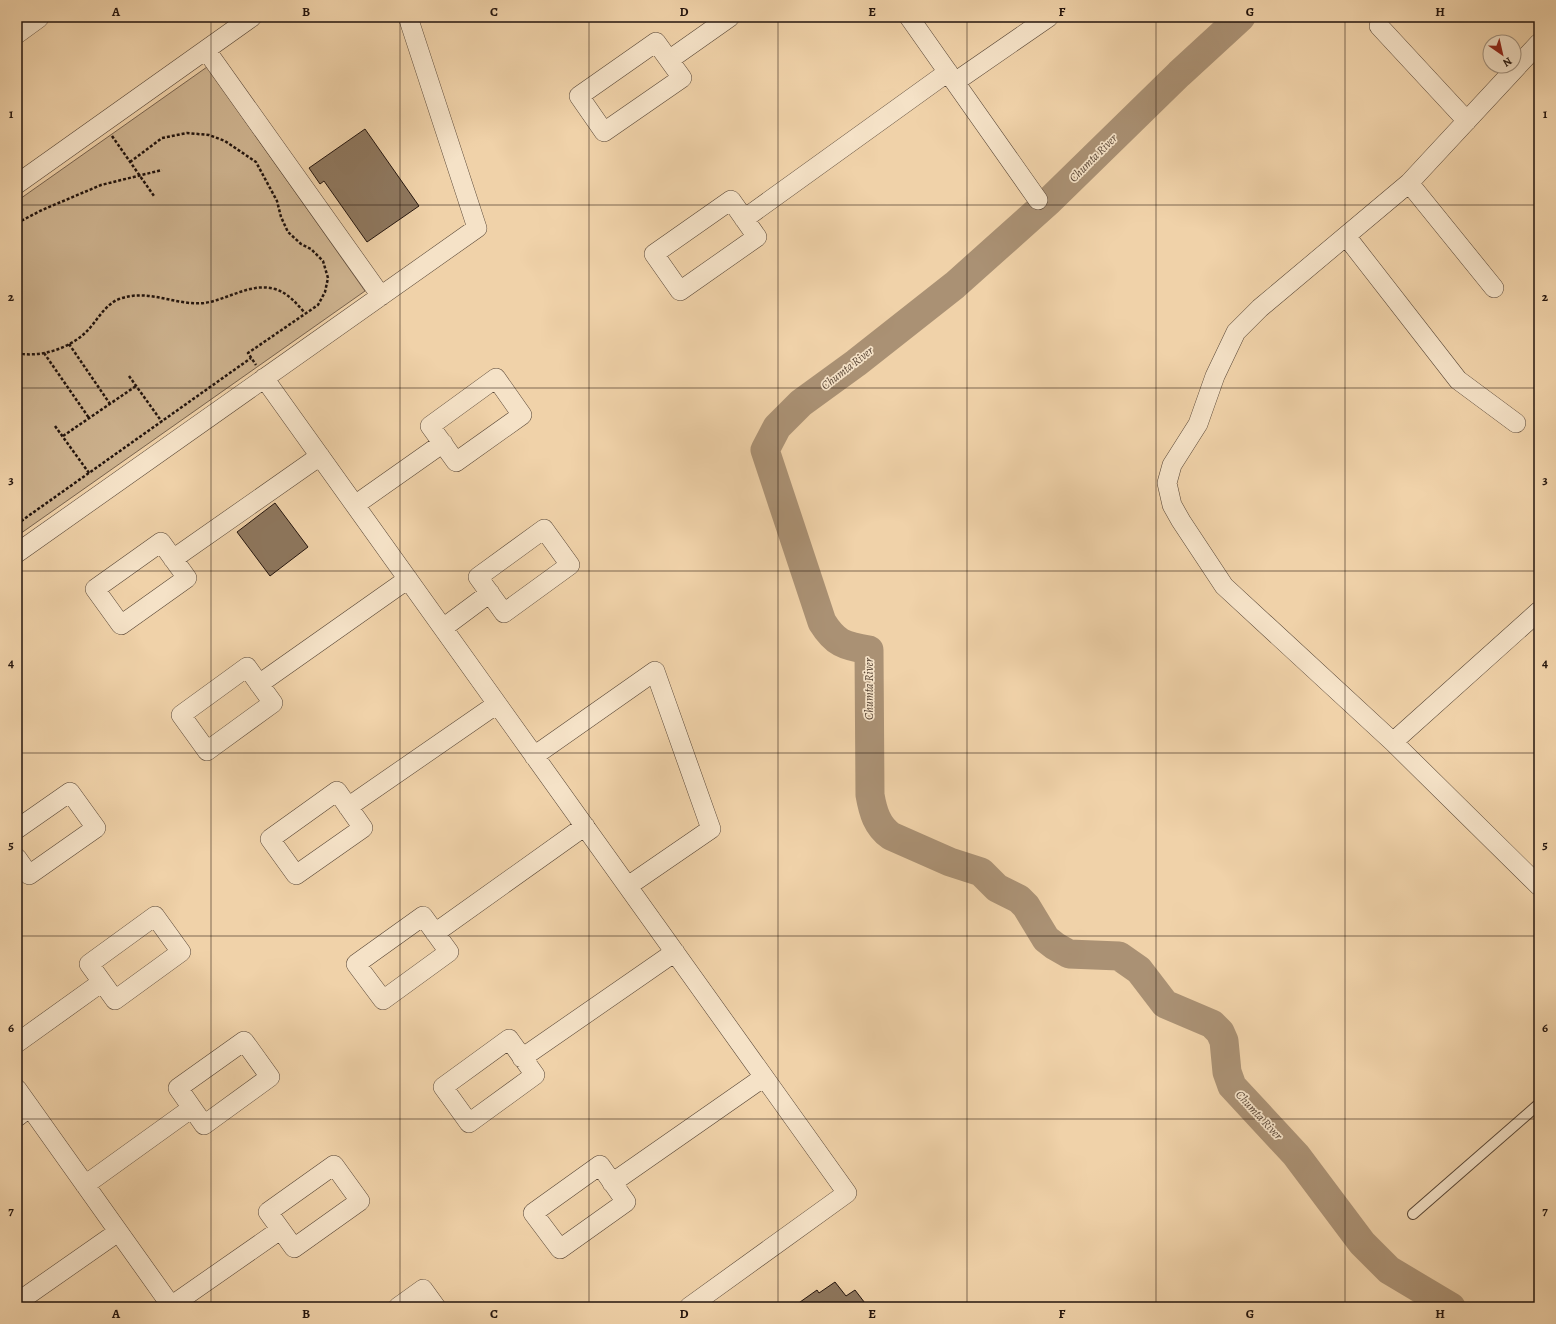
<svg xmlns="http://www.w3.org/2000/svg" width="1556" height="1324" viewBox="0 0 1556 1324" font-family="Alegreya,serif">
  <rect width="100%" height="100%" fill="#f0d2a9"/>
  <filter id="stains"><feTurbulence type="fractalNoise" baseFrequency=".005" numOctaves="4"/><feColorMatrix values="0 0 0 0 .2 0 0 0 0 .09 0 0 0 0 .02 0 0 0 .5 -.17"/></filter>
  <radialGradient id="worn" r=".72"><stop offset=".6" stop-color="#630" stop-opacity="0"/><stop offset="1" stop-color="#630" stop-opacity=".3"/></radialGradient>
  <!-- green -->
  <path fill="#cdb28e" stroke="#78634e" d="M207,67L365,291L17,536V201Z"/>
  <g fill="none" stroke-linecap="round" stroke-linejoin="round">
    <!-- river -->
    <path stroke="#aa9174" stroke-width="29" d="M1241,17L1179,74L1049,201L955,285L856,363L801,403L777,427L765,450L822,622C835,643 844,646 869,650L870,795C873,812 877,826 891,836L950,862L981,872L997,888L1019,899L1026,906L1046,939L1055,946L1069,954L1119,956L1139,970L1165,1004L1212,1024L1220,1032L1224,1041L1227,1072L1232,1086L1296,1155L1362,1243L1389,1270L1451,1307"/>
  </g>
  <!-- building -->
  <path fill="#8e775e" stroke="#23140d" d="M365,129L419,206L367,242L324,181L320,184L309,168Z
    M275,503L308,547L270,576L237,532Z
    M835,1282L846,1296L855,1290L868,1307H793L817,1290L819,1293Z"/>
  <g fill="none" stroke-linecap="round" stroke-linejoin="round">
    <!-- service casing -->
    <g stroke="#564434" stroke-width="12">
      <path id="service" d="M1413,1214L1539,1104"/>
    </g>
    <!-- minor casing -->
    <g stroke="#564434" stroke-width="20">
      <path id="minor" d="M909,17L1038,200
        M1379,26L1467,121
        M17,34L39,18L38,17
        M656,42L682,78L604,132L579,96Z
        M1539,43L1409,183L1260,308L1236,332L1215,376L1198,424L1172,465L1167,483L1172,505L1181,521L1224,586L1393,742L1539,886
        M206,50L381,296
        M669,60L730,17
        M955,82L1049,17
        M1409,183L1494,288
        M17,184L252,17
        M731,200L757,237L680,291L654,254Z
        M744,219L948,72
        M1346,236L1458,380L1516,423
        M264,378L847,1193L689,1307
        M496,378L522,415L456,462L430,426Z
        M355,505L443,443
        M544,529L570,565L504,613L478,577Z
        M161,542L187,578L121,625L95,589Z
        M17,553L477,228L408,17
        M173,559L320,456
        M443,628L490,593
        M247,667L273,703L207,751L181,715Z
        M259,684L408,579
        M1393,742L1539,611
        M534,756L655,671L711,829L628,886
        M337,791L363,828L296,875L270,839Z
        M348,807L497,704
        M17,829L70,792L96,828L29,875L17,858
        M155,916L181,952L115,1000L89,964Z
        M423,916L449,952L383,1000L356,964Z
        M435,933L585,826
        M509,1039L535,1075L469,1123L443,1087Z
        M244,1041L270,1077L204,1125L178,1088Z
        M17,1043L102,982
        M522,1058L675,952
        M17,1089L172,1307
        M17,1117L30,1107
        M334,1165L360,1201L294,1248L268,1212Z
        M600,1165L626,1202L560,1249L533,1213Z
        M612,1183L764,1077
        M85,1185L192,1108
        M25,1297L118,1232
        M171,1306L280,1230
        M398,1307L423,1289L436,1307"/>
    </g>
    <!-- path -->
    <path stroke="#23140d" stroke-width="2.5" stroke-dasharray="3 2" stroke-linecap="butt" d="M112,136L154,196
      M130,162L162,138L187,133L209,135L225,141L256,162L277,201L281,217L288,232L301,244L311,249L323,261L328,278L325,292L318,305L248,353L256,365
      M17,223L42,210L101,185L162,170
      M69,344L110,404
      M17,353C39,358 68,349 85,333C96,323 104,305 119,299C149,288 175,306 204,303C227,300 251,282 275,289C288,293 296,303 305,313
      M44,353L89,418
      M129,376L162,422
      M55,426L89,473
      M63,436L136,386
      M17,524L251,358"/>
    <!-- service -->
    <use href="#service" stroke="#f5e2c7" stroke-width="10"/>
    <!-- minor -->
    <use href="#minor" stroke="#f5e2c7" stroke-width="19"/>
  </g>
  <!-- grid -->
  <path fill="none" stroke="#23140d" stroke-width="1" stroke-opacity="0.55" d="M211,17V1307M400,17V1307M589,17V1307M778,17V1307M967,17V1307M1156,17V1307M1345,17V1307M17,205H1539M17,388H1539M17,571H1539M17,753H1539M17,936H1539M17,1119H1539"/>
  <g text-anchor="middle" stroke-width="3.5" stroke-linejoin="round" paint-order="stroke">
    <!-- water labels -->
    <g font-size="12" font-style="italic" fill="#594636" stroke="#f5e2c7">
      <text transform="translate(1093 158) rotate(-45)" y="4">Chumta River</text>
      <text transform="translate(847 368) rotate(-38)" y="4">Chumta River</text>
      <text transform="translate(869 689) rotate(-90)" y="4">Chumta River</text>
      <text transform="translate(1259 1115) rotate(47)" y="4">Chumta River</text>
    </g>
  </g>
  <!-- margin -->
  <rect width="1556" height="1324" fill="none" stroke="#f0d2a9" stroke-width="44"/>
  <!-- north arrow -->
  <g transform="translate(1502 54) rotate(146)"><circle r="19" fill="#f5e2c7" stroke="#a1907d"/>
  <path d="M0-3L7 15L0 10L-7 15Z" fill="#8f2418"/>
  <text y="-6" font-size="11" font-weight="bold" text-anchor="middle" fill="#23140d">N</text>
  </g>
  <rect x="22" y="22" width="1512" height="1280" fill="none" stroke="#23140d" stroke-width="1.5"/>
  <g font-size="13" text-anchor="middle" font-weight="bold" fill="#23140d">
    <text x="116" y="16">A</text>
    <text x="306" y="16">B</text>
    <text x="494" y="16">C</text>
    <text x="684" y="16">D</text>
    <text x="872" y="16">E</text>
    <text x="1062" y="16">F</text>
    <text x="1250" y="16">G</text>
    <text x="1440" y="16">H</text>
    <text x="11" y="118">1</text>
    <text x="1545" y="118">1</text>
    <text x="11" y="301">2</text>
    <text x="1545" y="301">2</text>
    <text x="11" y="484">3</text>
    <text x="1545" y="484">3</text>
    <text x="11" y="667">4</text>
    <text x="1545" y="667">4</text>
    <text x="11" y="849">5</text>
    <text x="1545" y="849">5</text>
    <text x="11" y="1032">6</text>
    <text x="1545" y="1032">6</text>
    <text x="11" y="1215">7</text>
    <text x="1545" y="1215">7</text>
    <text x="116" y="1318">A</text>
    <text x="306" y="1318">B</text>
    <text x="494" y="1318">C</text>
    <text x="684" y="1318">D</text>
    <text x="872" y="1318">E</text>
    <text x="1062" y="1318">F</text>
    <text x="1250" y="1318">G</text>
    <text x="1440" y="1318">H</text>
  </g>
  <rect width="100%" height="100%" filter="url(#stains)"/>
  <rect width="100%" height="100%" fill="url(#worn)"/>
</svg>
